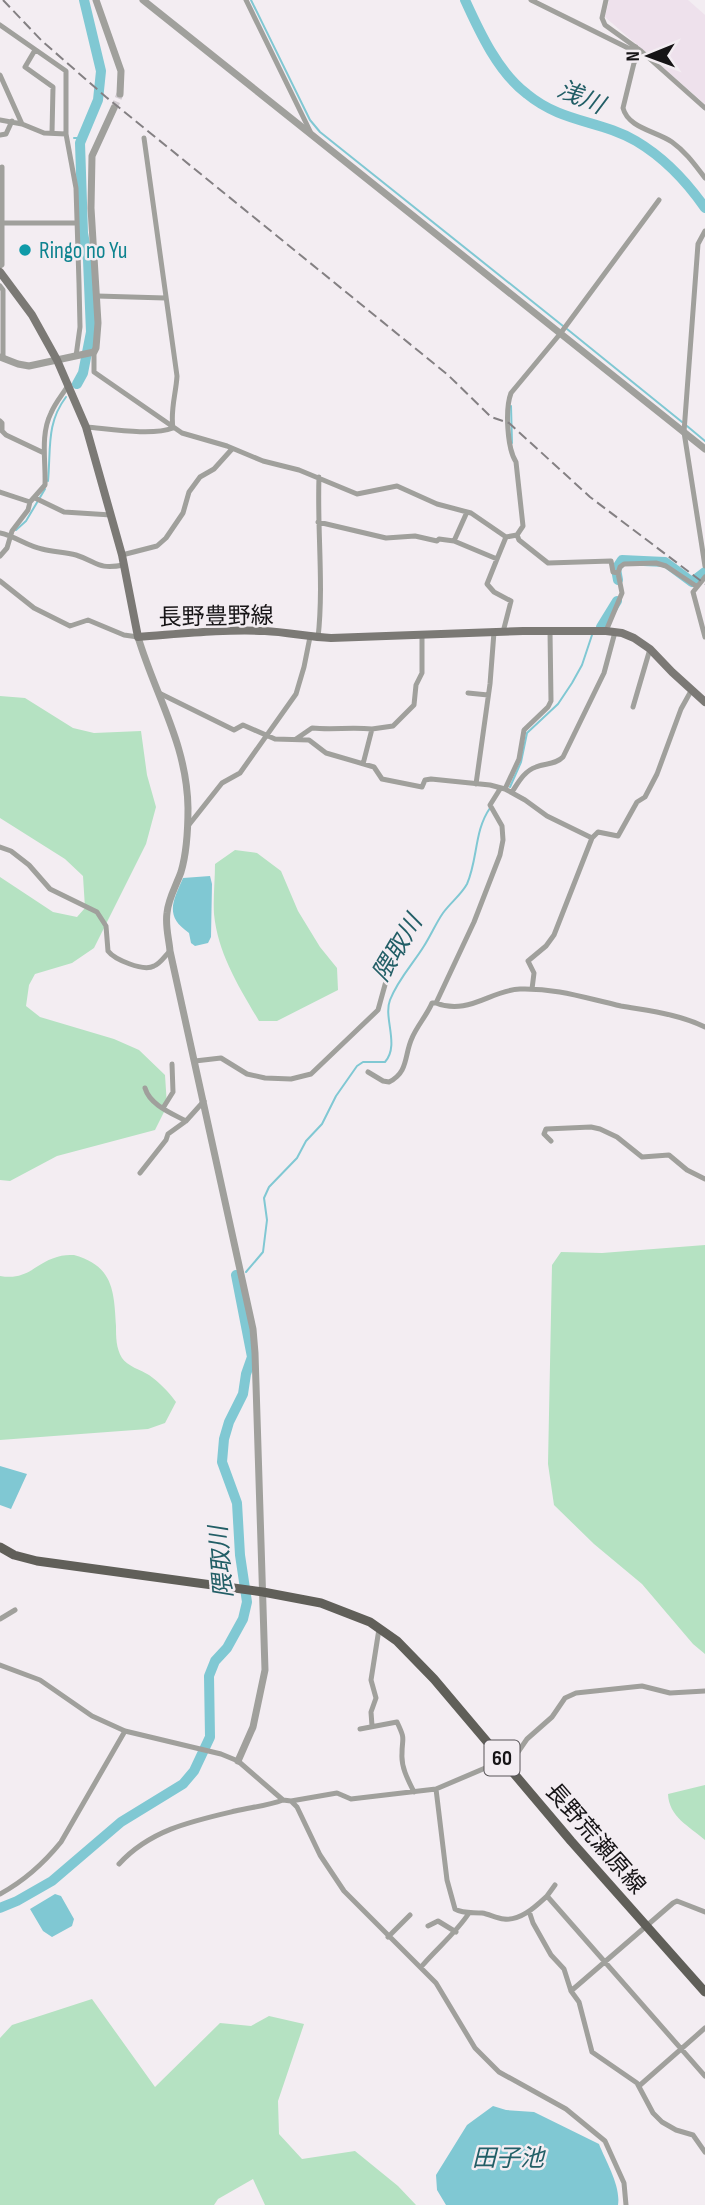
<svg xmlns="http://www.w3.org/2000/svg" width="705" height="2205" viewBox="0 0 705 2205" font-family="'Sofia Sans Condensed','Noto Sans JP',sans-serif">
  <rect width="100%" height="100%" fill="#f3edf2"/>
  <!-- built -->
  <path fill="#eee1ec" d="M609,0H688L705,15V104L605,17Z"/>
  <!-- green -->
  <path fill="#b5e2c2" d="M0,696L25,698L73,728L94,733L141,731L147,775L156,807L146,844L94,948L72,963L35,974L29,985L26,1006L40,1017L114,1039L139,1050L165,1075L167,1106L155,1130L57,1156L10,1181L0,1180V877L53,912L77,917L85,908L83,876L65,859L0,818Z
    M235,850L257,853L281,871L298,911L320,947L337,968L338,990L277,1021H259C239,987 218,954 214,914C213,898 215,881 215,864Z
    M705,1245V1654L693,1644L642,1584L594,1544L554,1505L548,1464L552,1265L561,1252L602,1253Z
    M74,1255C113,1266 114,1290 116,1326C116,1337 116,1348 122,1358C127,1366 141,1370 149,1375C160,1383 168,1391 176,1402L165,1423L148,1429L0,1440V1276C28,1281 35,1263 57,1257C63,1255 69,1255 74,1255Z
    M705,1785V1840C689,1826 669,1817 668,1794Z
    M92,1999L155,2087L220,2023L251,2026L269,2016L304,2024L278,2101L279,2134L302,2159L355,2151L398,2186L416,2205H265L253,2179L218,2199L214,2205H0V2038L12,2025Z"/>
  <!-- water -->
  <path fill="#80c8d3" d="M210,876L212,884L211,937L208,943L195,946L191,943L189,933C164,916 173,901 183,878Z
    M0,1466L27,1474L11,1509L0,1505Z
    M55,1894L61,1896L74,1919L72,1926L52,1937L43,1931L30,1909Z
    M493,2106L506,2110L534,2112L599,2144C606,2162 621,2186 618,2205H446L437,2190L436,2175L467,2125Z"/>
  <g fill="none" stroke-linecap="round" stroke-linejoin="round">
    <!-- stream -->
    <path stroke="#80c8d3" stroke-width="2" d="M251,0L310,120L320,132L563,326
      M74,138H82
      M567,329L682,422
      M511,406L512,443
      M687,426L705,441
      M48,481C51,450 46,423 66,397
      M16,530L26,521L45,489
      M510,787L521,762L527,733L558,704L572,683L582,665L592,635
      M246,1272L263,1252L267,1220L264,1198L269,1187L297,1158L306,1141L322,1124L336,1096L357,1066L363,1062H385C400,1045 383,1018 390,1000C398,979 413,964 424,946C431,935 436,923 443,913C450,903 461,895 467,884C478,859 474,831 490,808"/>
    <!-- river -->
    <path stroke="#80c8d3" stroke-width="10" d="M465,0C480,33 498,72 527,94C562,123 600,120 636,141C663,157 687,182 705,208
      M77,384L83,373L91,332L88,260L83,233L80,143L98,100L101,71L84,0
      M618,580L616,569L622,560L665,562L692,582L705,572
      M601,627L617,601
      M0,1908L17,1901L52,1881L121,1822L183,1784L194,1771L210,1737L209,1676L215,1661L227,1648L243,1619L247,1602L240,1555L237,1503L222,1462L224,1439L229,1422L243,1394L246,1374L252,1357L236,1275"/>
    <!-- tertiary-tunnel -->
    <path stroke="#d2ccd1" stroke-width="7" stroke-dasharray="7 3.5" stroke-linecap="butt" d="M114,108L120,94"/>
    <!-- minor -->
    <path stroke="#a0a09c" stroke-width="5" d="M246,0L310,131
      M531,0L630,49L636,47
      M606,0L602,18L605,25L641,51L705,108
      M0,25L66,71V134L76,188L79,283L80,327L76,356
      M35,50L25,67L53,87L52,133
      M641,51L634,63L623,108C628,128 656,131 672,142C686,152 695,165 705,178
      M0,75L22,124L44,133L66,134
      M0,120L22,124
      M0,135L6,134L12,121
      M2,223H76
      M705,231L698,244L684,432L705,566
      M0,266L2,265V167
      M0,286L3,290V358
      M97,296L165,298
      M94,352V372L182,433L227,446L263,461L299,470L357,494L397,486L437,504L471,513L506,537L517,535L523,526L516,462C507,448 505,409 511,393L560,334L659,200
      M0,421L2,423V431L6,435L44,453
      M86,427C110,429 152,436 173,428C170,410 176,394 177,376L144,138
      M0,492L30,502
      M35,498L64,512L111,515
      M318,522L386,538L415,536L437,541L439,539L454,541L467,512
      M0,533C15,536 27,546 42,549C53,552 65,552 76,555C98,562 97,570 124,565
      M517,535L519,540L548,563L611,561L613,572L618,573L620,567L624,564L656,563L666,566L696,586
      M454,541L497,559L506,537
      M122,555L157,546L166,538L183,513L189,492L200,477L214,469L232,449
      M0,556L7,548L12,531L28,510L30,502L45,485C46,462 40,435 51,413C55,403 63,394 69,384
      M497,559L487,584L494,592L511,601L503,632
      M705,577L693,592L705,637
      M0,581L34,608L70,626L88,620L124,635L138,637
      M606,631L622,593L618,573
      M318,638C324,584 317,531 319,477
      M159,693L234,730L243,725L275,739L309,740L326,753L374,767L382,779L422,787L425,780L431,779L490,785L505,789L525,800L547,816L592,838
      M468,693L488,695
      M633,707L650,649
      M296,739L312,728C332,730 351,727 372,729
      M363,764L372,729L393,726L414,705L416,685L422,673V635
      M476,784L490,684L494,632
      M505,789L519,759L524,730L548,707L551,701L550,631
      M512,792C518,783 524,771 536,767C545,763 555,765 563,757L604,673L615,632
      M188,826L222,783L240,773L296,694L304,667L310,637
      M0,847L11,851L29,865L50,889L97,912L106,926L108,951C114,959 143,972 154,966C160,964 165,956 170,951
      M532,989L534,973L528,961L546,946L554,935L592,838L598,832L618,836L637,802L645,797L657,774L681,709L691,691
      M436,1003C468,1016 491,990 520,989C557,988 585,998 621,1006C649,1011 679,1014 705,1027
      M195,1061L221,1058L247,1074L265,1078L291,1079L311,1074L378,1010L388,974L400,950
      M368,1072L383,1081L389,1082C409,1072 404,1055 412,1038C417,1026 427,1015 432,1003H436L474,922L500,855L503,840L502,826L490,805L500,789
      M145,1088C150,1105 171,1113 186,1121
      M163,1108L173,1092L172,1064
      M551,1141L544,1134L546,1129L591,1127L600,1129L617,1137L642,1157L669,1155L687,1170L705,1179
      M140,1173L166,1140L168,1134L186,1121L204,1101
      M0,1619L15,1610
      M0,1665L40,1680L92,1716L125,1731L221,1754L238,1761L283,1800L291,1801L297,1807L320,1855L344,1891L436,1983L475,2048L499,2072L566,2109L605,2141L624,2183L626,2205
      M372,1726L371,1712L376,1698L371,1680L379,1629
      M360,1729L397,1722C406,1741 402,1736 402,1754C401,1767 408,1780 414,1792
      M436,1789L447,1880L455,1909C464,1914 472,1912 482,1913C489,1914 496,1918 504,1919C521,1921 536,1906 547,1896L705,2076
      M291,1801L337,1793L351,1799L436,1789L516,1755L527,1739L552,1717L565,1698L576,1693L642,1686L670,1693L705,1691
      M119,1864C150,1830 192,1821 235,1811C252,1807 267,1806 283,1800
      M0,1894C24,1881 44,1863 61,1842L125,1731
      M547,1896L555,1885
      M529,1911L533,1923L551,1955L564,1969L571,1991L579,2002L592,2052L637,2083L653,2113L662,2122L676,2130L693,2135L705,2152
      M428,1926L438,1921L456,1932
      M388,1937L410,1915
      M421,1967C437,1948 456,1933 469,1913
      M571,1991L673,1903L677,1901L705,1912
      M639,2086L705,2028"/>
    <!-- tertiary -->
    <path stroke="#a0a09c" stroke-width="7" d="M96,0L121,71L120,94
      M143,0L705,449
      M0,357L18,364L29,366L94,352L96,348L98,323L91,208L92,156L114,108
      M138,637C156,697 187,744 188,808C188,829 187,852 181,872C176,886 168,899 167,913C165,926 169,939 170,951L253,1329L255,1353L265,1670L253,1727L238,1761"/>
    <!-- secondary -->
    <path stroke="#7b7975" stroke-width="8" d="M0,272L32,315L57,360L86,427L122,555L138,637C180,634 223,629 265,631C287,632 309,637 331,638L523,631H606L622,633L634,638L650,649L672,672L705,702"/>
    <!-- primary -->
    <path stroke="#605f59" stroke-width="9" d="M0,1547L14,1555L37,1561L263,1592L321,1603L370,1622L397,1641L434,1679L571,1841L705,1992"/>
    <!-- rail -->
    <path stroke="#848083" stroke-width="2" stroke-dasharray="10 5" stroke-linecap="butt" d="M3,0L42,41L106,97L448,375L491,417L509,423L590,497L705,584"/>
  </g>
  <!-- markers -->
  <circle fill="#0f9aa8" stroke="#f3edf2" stroke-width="2.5" cx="25" cy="250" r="7"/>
  <g text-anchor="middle" stroke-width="5" stroke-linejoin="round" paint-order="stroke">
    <!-- shield labels -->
    <rect fill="#f3edf2" stroke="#585558" stroke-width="2" x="484.5" y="1740.5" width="35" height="35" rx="5"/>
    <g font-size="21" font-weight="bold" fill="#161416">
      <text x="502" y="1765">60</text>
    </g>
    <!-- culture labels -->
    <g font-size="23" fill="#0d838f" stroke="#f3edf2" text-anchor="start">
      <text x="39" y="258">Ringo no Yu</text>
    </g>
    <!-- street labels -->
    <g font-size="23" fill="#161416" stroke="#f3edf2">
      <text transform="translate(216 616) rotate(-1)" y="8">長野豊野線</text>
      <text transform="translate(596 1838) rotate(49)" y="8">長野荒瀬原線</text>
    </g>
    <!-- water labels -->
    <g font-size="24" font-style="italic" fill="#225e66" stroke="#f3edf2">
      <text transform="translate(581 97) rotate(23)" y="8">浅川</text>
      <text transform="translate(397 948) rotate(-59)" y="8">隈取川</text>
      <text transform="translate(221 1562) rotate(-95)" y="8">隈取川</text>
      <text x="508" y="2166">田子池</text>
    </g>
  </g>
  <!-- north arrow -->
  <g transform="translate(649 56) rotate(269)" stroke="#f3edf2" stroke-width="5" paint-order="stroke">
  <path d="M0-5L12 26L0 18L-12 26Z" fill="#161416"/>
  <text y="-10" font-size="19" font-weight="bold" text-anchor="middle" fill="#161416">N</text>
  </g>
</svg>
